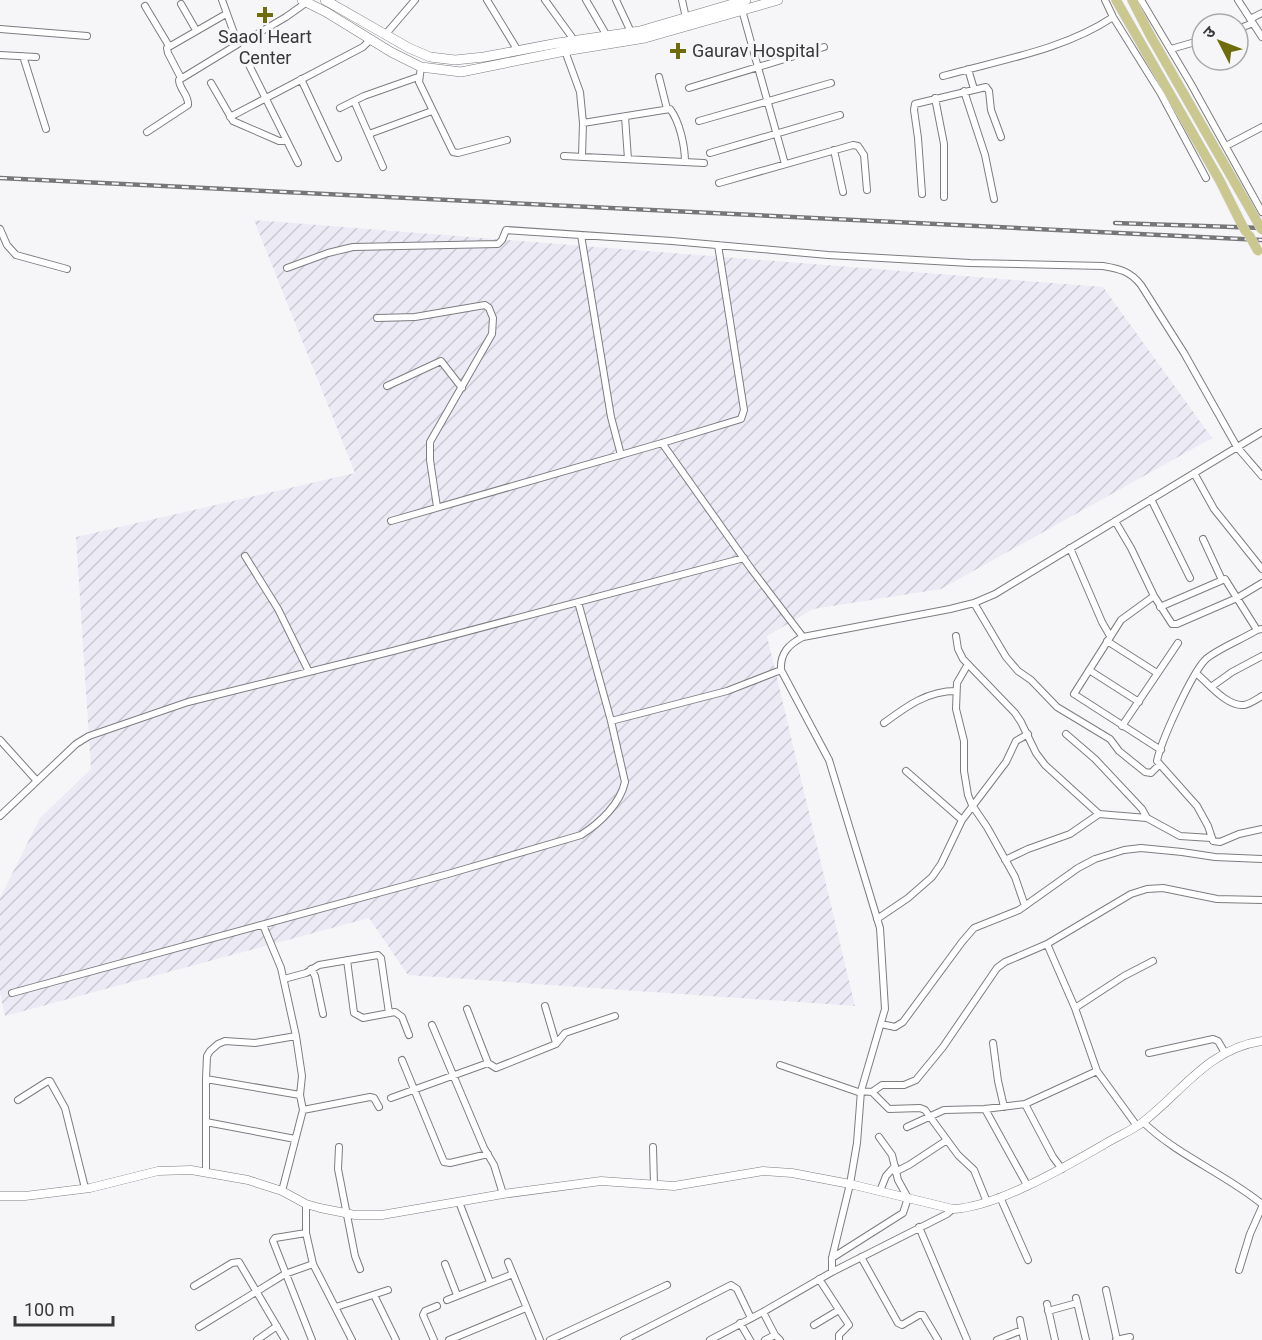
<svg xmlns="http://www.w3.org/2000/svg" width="1262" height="1340" viewBox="0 0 1262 1340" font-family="Roboto,'Noto Sans Devanagari',sans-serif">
  <defs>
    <pattern id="industrial-furrows" width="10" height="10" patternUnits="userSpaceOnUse" patternTransform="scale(1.5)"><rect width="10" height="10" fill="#ebeaf5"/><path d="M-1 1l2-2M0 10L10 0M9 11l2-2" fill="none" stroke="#cac9d3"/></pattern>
  </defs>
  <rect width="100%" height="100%" fill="#f6f6f9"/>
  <!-- industrial -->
  <path fill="url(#industrial-furrows)" d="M254,220L1103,287L1212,438L941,589L813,609L767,636L855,1006L408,975L369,918L5,1016L0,993V898L40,818L91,769L76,537L355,473Z"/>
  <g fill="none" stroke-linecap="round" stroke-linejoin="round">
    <!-- minor casing -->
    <g stroke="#7d7d80" stroke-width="8">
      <path id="minor" d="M487,0L518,51
        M545,0L574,40
        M586,0L607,36
        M616,0L631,32
        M682,0L686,18
        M1105,0L1113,17L1161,94L1206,178
        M1141,0L1191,84L1262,212
        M1238,0L1262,37
        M181,4L196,30
        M145,6L169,46
        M742,10L785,164
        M1250,19L1262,13
        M0,29L87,36
        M1238,29L1253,23
        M257,34L286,17L307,2
        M385,35L415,0
        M1171,49L1202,40
        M565,51L580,92L583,123L582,156
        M0,55L36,57
        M23,56L46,129
        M248,63L298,163
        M421,67L419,82L453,152L458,153L507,140
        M968,69L974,89
        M943,76C1000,60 1064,50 1113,17
        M659,77L667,109
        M181,78L168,53L167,48L226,14
        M301,79L338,158
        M211,83L233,121L279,141H287
        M689,88L824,47
        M964,91L985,155L994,199
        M935,98L944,144V197
        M354,101L383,167
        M340,108L364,96L418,77
        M230,117L363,47L371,39
        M625,117L628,159
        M699,121L831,83
        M583,123L670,109C680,122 685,147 685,162
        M147,132L188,105C189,95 179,89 179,80L238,44L222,0
        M369,134L432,111
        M1226,146L1262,127
        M834,150L843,192
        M710,153L840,115
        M564,156L704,163
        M719,183L853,145L858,146L864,155L867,190
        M922,194L918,138L914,110L915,104L986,87L989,91L991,110L1001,137
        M0,229L7,245L16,255L67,269
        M581,235L611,417L621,455
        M287,268L328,253L353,247L498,244L502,240L506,230L672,241L828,255L970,263L1103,266C1120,269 1130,271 1141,285L1184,353L1237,447L1262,476
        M377,318L415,317L485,305L489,308L493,318L492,334L430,442V460L437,507
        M387,386L441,361L462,388
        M662,443L752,570L803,637
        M1194,473L1214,509L1262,569
        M1151,499L1190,578
        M391,521L662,443L741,419L744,410L718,245
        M1115,521L1131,548L1154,596L1172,624H1177L1237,598L1262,583
        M1203,539L1222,580
        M1070,548L1102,622L1110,636
        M245,556L278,609L309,672
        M1154,596L1121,620L1074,694L1161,750
        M974,603L1006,657L1018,671L1031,680L1057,707L1110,739L1119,751L1145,772L1151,773L1159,765
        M1160,607L1225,579L1257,630
        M1262,629L1257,630C1243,639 1215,650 1205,660C1191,675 1161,741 1157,761L1197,806L1208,826L1213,841L1220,842L1239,834L1262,829
        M956,636L958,649L963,659L1015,713L1021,722L1036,753L1045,765L1099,814L1147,818L1180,836L1211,838
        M1107,641L1157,673
        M968,664L957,683L956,709L964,741V771L968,795L972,805L987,827L1015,877L1025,906
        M1089,670L1139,702
        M1196,673C1208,683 1227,707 1244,705C1250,704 1257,699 1262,696
        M1211,687L1232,672L1262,656
        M611,721L727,691L781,670
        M884,723C907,706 927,691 956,691
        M1122,726L1178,643
        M1066,734L1095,759L1142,809L1147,818
        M0,740L37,781
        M906,771L962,820
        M0,816L76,744L89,736L188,702L393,651L744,558
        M1005,860L1028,849L1070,834L1099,814
        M877,919L908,898L932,877L941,864L962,820L1006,762L1016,741L1028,734
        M263,925L281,968L296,1036L302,1076L300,1095L303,1110L282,1191
        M1047,944L1075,1008L1097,1071L1137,1126
        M347,960L354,1013L363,1018L395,1012L402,1017L409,1035
        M311,969L315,976L323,1014
        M284,979L306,973L319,965L378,955L381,958L389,1013
        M12,993L448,874L581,835C600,823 620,804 625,782L611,721L578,602
        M545,1006L556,1043
        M1075,1008L1124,976L1153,961
        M467,1009L488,1063
        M881,1024L895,1027L903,1022L962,942L974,928L1019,910L1078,868L1095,859L1124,850L1141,848L1182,852L1215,857L1262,859
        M432,1025L484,1148L494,1165L503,1194
        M993,1043L998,1081L1004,1107
        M1149,1053L1213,1039L1218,1041L1225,1053
        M402,1060L444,1162L450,1163L488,1154
        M780,1065L861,1093
        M206,1079L300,1095
        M861,1091L872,1092L882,1085H904L916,1080L943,1047L997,968L1005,962L1047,944L1131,894L1147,889L1163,888L1217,899L1262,900
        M872,1092L889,1109L920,1108L925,1110L958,1155L974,1170L987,1202
        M391,1098L488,1063L496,1068L556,1044L565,1033L615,1016
        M18,1100L48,1081H50L65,1108L85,1188
        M1025,1104L1053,1157L1062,1169
        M985,1109L1027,1185
        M303,1110L370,1097L374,1098L379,1107
        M206,1122L295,1139
        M1143,1122C1178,1156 1224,1173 1262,1204
        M907,1127L944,1110L985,1109L1025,1104L1097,1071
        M339,1147L338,1169L355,1256L360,1269
        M653,1147L654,1185
        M206,1172V1079L207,1056L210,1051L218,1044L225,1041L255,1043L296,1036
        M895,1172L909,1165L947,1140
        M880,1191L886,1176L895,1166
        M1000,1197L1028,1260
        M459,1202L490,1282
        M306,1204V1233L313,1264L352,1340
        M919,1227L967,1340
        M306,1233L275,1238L273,1241L312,1340
        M861,1257L898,1323L902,1325L919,1315H923L938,1340
        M832,1258L903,1213L908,1198L898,1180L892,1155L879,1137
        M508,1262L540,1340
        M445,1264L457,1295
        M1239,1270L1250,1234L1262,1207
        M832,1272V1258L850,1184L857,1143L861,1091L885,1009L880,928L829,760L781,670C780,653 789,644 803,637L950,609L974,603L995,594L1262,432
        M819,1279L849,1325L839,1335V1340
        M194,1286L232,1263L239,1262L285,1340
        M1106,1290L1117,1340
        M374,1295L396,1340
        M1076,1298L1086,1340
        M447,1300L513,1274
        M1047,1304L1055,1340
        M336,1307L388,1290
        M1048,1311L1077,1303
        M763,1312L775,1335
        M1020,1320L1024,1340
        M740,1323L750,1340
        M814,1325L839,1310
        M199,1327L285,1274L313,1264
        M257,1340L277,1326
        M434,1340L423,1315L425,1311L437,1306
        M449,1340L526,1308
        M550,1340L667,1285
        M624,1340L731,1285L737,1289L751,1318
        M710,1340L763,1312L832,1272L947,1214L953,1209
        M765,1340L775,1335L780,1340
        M997,1340L1022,1330
        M1116,1340L1130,1337"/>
    </g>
    <!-- tertiary casing -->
    <g stroke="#7d7d80" stroke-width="9">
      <path id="tertiary" d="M0,1196H25L90,1188L158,1171L191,1170L248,1180L282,1191L306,1204L320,1208L355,1215H382L503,1194L601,1181L674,1186L763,1171L792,1173L850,1184L953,1209C997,1207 1065,1167 1103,1145C1116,1137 1131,1131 1143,1122C1183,1091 1208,1049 1262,1041"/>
    </g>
    <!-- secondary casing -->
    <g stroke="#7d7d80" stroke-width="10">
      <path id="secondary" d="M302,0L326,12L391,52L421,67L461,72L565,51L645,38L778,0
        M325,0L409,48L430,57L455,60L484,57L558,43L640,31L746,0"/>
    </g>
    <!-- primary casing -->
    <g stroke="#d3d3d3" stroke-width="10">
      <path id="primary" d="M1116,0L1220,181L1241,223
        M1132,0L1150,35"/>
    </g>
    <!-- minor -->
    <use href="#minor" stroke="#fff" stroke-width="6"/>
    <!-- tertiary -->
    <use href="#tertiary" stroke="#fff" stroke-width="8"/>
    <!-- secondary -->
    <use href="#secondary" stroke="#fff" stroke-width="9"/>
    <!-- primary -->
    <use href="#primary" stroke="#cac88e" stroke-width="9"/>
    <!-- rail casing -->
    <g stroke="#767678" stroke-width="4.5">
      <path id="rail" d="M0,178L1262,240
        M1115,223L1262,228"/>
    </g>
    <!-- rail -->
    <use href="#rail" stroke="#f6f6f9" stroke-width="2" stroke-dasharray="7" stroke-linecap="butt"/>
    <!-- primary-bridge casing -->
    <g stroke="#d3d3d3" stroke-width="10" stroke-linecap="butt">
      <path id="primary-bridge" d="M1150,35L1262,230
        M1241,223L1246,232
        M1249,235L1258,251"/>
    </g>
    <!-- primary-bridge -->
    <use href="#primary-bridge" stroke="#cac88e" stroke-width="9"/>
  </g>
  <!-- markers -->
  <g fill="#6f6c0b" stroke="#f6f6f9" stroke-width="2">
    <path d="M262 6h6v6h6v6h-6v6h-6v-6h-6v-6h6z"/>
    <path d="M675 42h6v6h6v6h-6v6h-6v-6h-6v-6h6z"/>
  </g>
  <g text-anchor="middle" stroke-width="6" stroke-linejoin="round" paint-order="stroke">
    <!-- poi labels -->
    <g font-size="18" fill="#383839" stroke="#f6f6f9">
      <text x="265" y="43">Saaol Heart<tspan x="265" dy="21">Center</tspan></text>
      <text x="692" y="57" text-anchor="start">Gaurav Hospital</text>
    </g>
  </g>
  <!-- north arrow -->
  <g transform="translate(1220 42) rotate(312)"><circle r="28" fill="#f6f6f9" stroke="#aaaaac" stroke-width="1.5"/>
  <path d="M0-4.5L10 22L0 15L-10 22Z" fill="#6f6c0b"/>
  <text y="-9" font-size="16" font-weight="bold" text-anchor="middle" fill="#383839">उ</text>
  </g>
  <!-- scale -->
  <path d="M15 1316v9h98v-9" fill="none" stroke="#383839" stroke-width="3"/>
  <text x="24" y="1316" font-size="18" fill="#383839" stroke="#f6f6f9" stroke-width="4.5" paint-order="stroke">100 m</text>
</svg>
